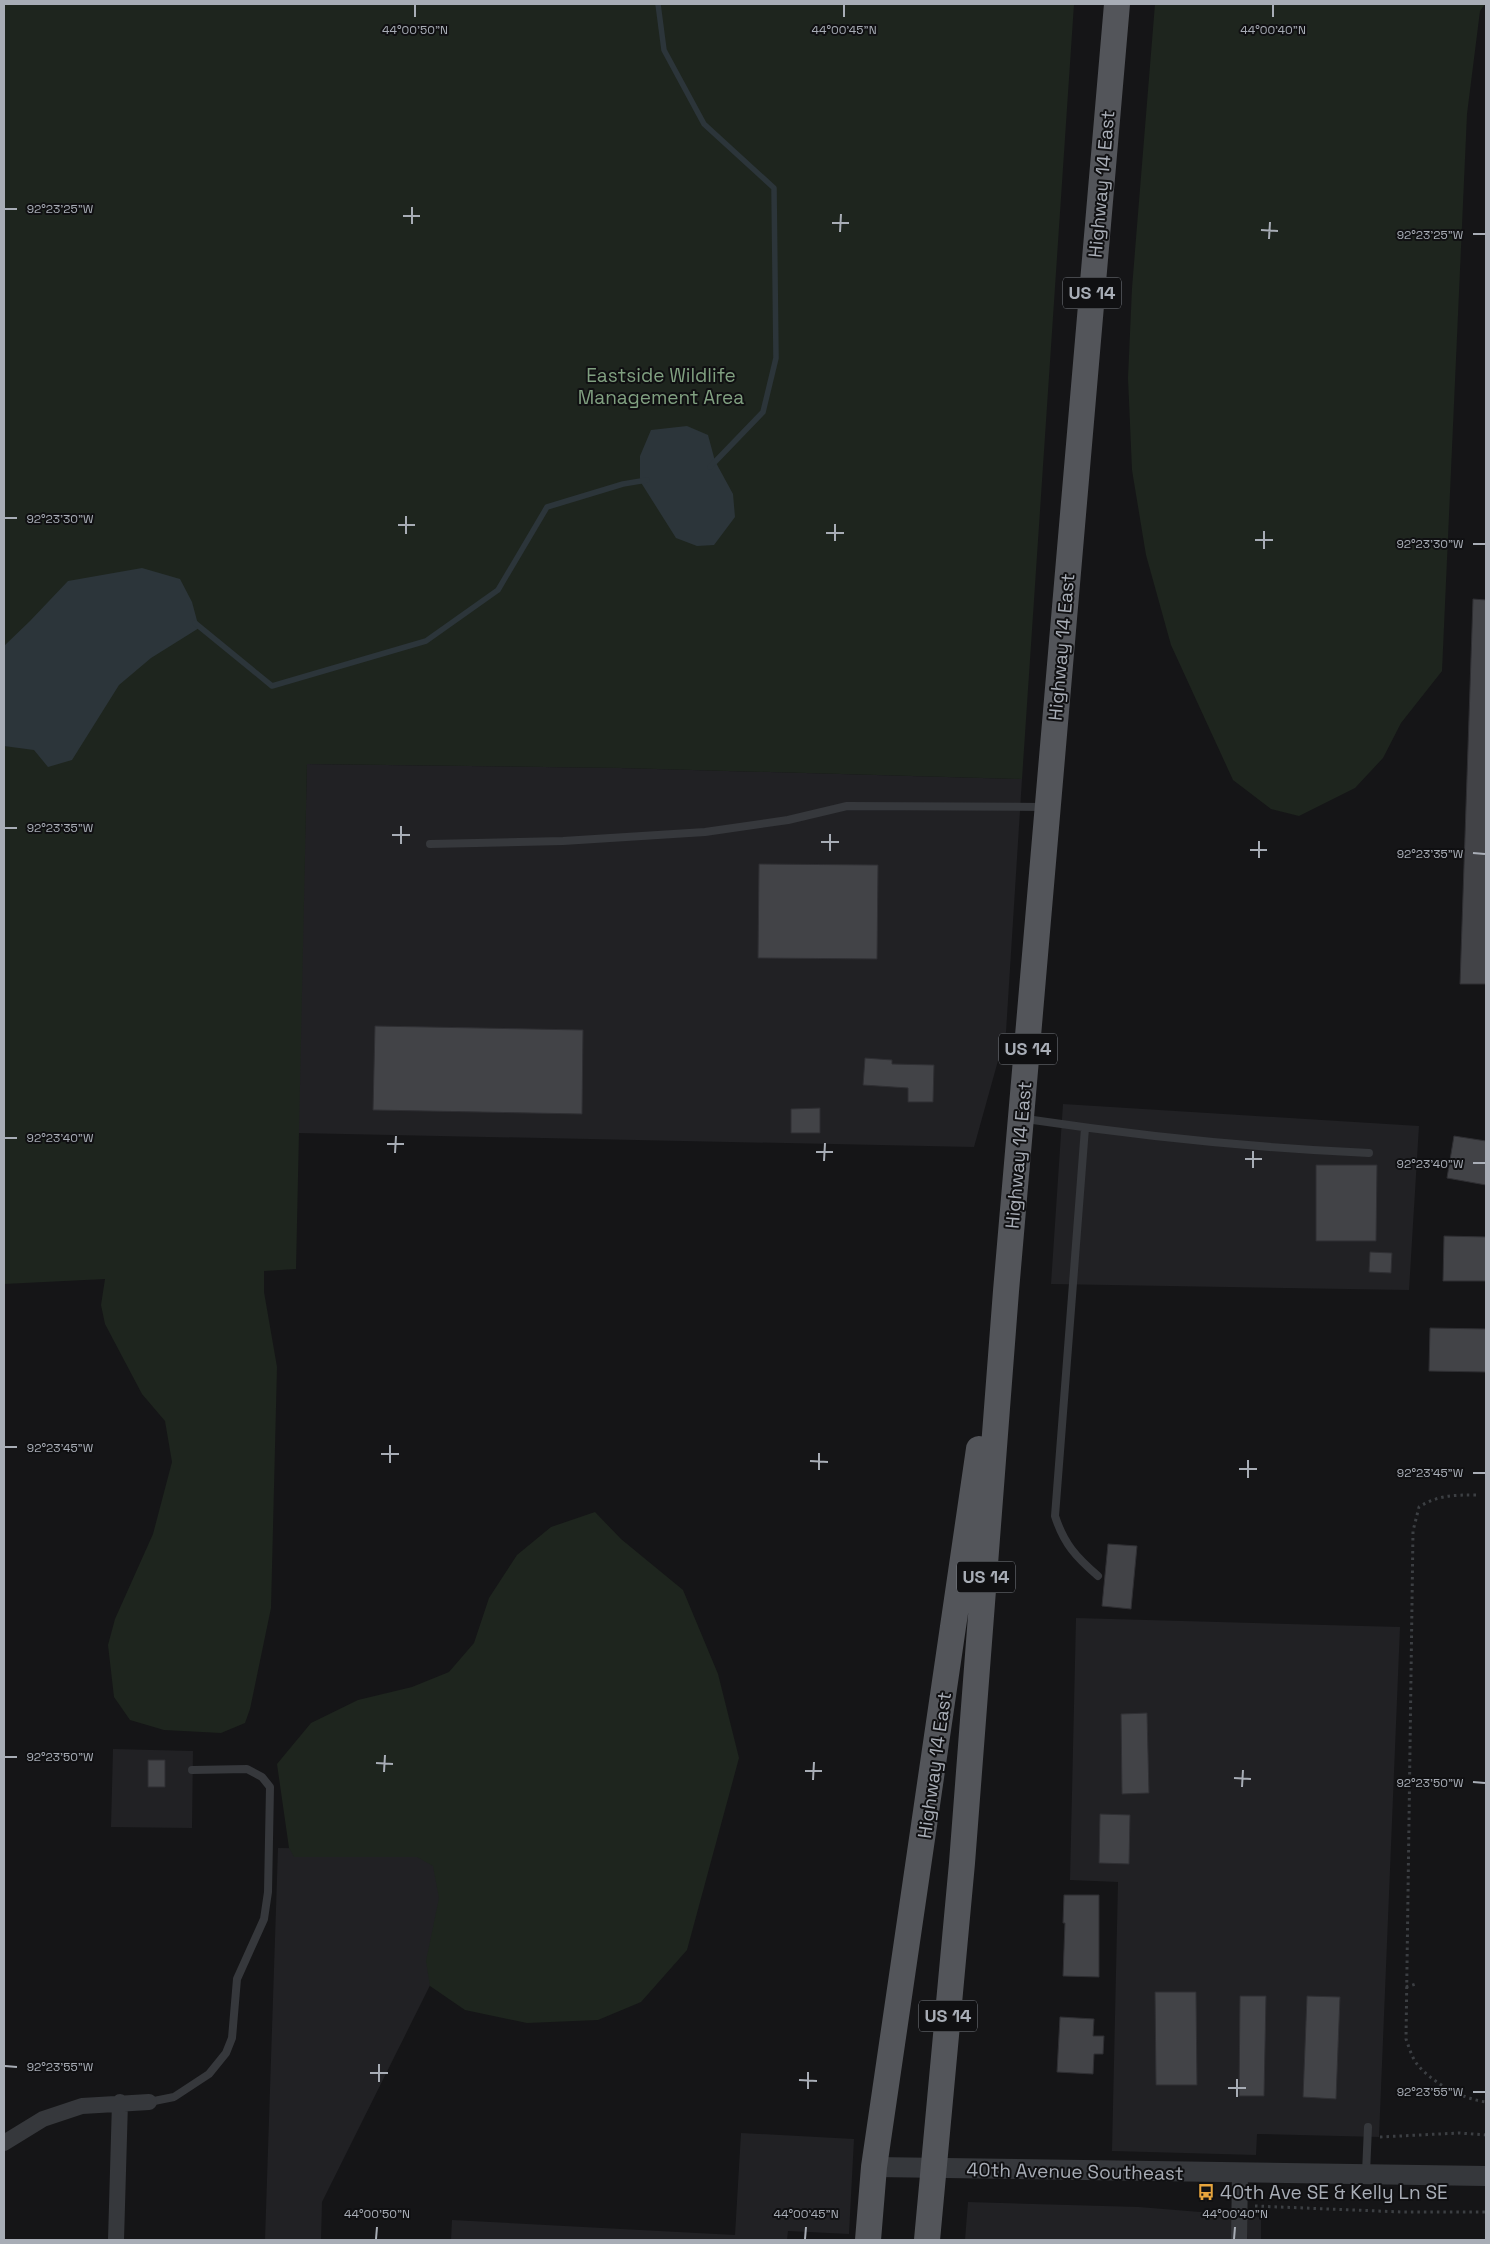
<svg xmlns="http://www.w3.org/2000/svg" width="1490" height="2244" viewBox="0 0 1490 2244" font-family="'Space Grotesk',sans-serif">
  <rect width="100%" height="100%" fill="#151517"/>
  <!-- built -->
  <path fill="#212124" d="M307,764L621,768L1022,779L1006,1032L974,1147L297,1133Z
    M1063,1104L1419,1126L1409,1290L1051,1284Z
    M1076,1618L1400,1627L1379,2137L1257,2134L1256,2155L1112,2151L1118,1882L1070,1880Z
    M113,1749L193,1751L192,1828L111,1827Z
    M278,1848L497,1851L322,2202L321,2240H265Z
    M741,2133L854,2139L849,2234L788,2231L787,2240H451L452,2220L735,2235Z
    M968,2202L1139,2207L1261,2217V2240H965Z"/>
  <!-- green -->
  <path fill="#1e251e" d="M4,4H1074L1022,779L621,768L307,764L296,1269L264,1271V1292L277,1367L271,1608L250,1709L245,1723L221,1733L164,1730L130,1720L114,1697L108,1645L115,1619L153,1534L172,1462L165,1421L142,1394L105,1324L101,1305L105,1279L4,1284Z
    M1155,4H1485L1480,11L1467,114L1442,671L1401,723L1383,758L1355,788L1299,816L1271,809L1233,780L1171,645L1146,555L1132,470L1128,378L1132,288Z
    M595,1512L621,1539L683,1590L718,1674L739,1758L687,1950L641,2002L598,2020L527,2023L465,2010L430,1986L426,1961L439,1898L433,1866L417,1857H294L289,1848L277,1764L311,1723L358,1700L412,1687L449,1672L474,1643L489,1598L517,1555L551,1527Z"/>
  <!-- water -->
  <path fill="#2c353a" d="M687,426L708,435L715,461L733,494L735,517L714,545L697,546L676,538L640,481V456L651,430Z
    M142,568L180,579L192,602L199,628L151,658L119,685L72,760L48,767L34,750L4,746V646L30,621L68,581Z"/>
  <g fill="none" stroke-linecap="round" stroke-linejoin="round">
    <!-- stream -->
    <path stroke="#2c353a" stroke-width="5.5" d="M658,4L664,50L704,124L774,188L776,358L763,412L710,467
      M195,623L272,686L426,641L498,590L547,507L623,484L647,480"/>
  </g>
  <!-- building -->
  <path fill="#424347" stroke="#2f2f33" d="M1473,599L1486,600V984H1460Z
    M759,864L878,865L877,959L758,958Z
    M375,1026L583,1030L582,1114L373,1110Z
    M865,1058L892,1060V1064L934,1065L933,1102H908V1088L863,1085Z
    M820,1108V1133H791V1109Z
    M1454,1136L1486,1141V1185L1447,1178Z
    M1316,1165H1377L1376,1241H1316Z
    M1444,1236L1486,1237V1281H1443Z
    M1370,1252L1392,1253L1391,1273L1369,1272Z
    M1430,1328L1486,1329V1372L1429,1371Z
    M1108,1544L1137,1546L1131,1609L1102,1606Z
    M1147,1713L1149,1793L1122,1794L1121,1714Z
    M148,1760H165V1787H148Z
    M1100,1814L1130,1815L1129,1864L1099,1863Z
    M1064,1895H1099V1977L1063,1976L1065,1923H1063Z
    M1155,1992H1196L1197,2085H1156Z
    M1240,1996H1266L1264,2096H1239Z
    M1307,1996L1340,1997L1336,2099L1303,2097Z
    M1060,2017L1094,2019L1093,2036H1104L1103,2054H1094L1093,2074L1057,2072Z"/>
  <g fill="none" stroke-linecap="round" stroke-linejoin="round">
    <!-- path -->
    <path stroke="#3c3f43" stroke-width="3" stroke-dasharray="2.5 4" stroke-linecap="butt" d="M1476,1495C1454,1495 1438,1495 1419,1507L1413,1531L1406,2039C1409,2047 1412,2058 1417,2064C1432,2083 1463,2099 1486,2102
      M1406,1987L1416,1984
      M1380,2137L1459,2133L1486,2135
      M1255,2206L1402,2212H1486"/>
    <!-- service -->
    <path stroke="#36383c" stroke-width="8" d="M430,844L563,841L705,832L788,820L847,806L1043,807
      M1026,1119C1140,1136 1254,1148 1369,1153
      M1085,1128L1055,1516C1064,1544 1076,1557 1098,1576
      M149,2102L174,2097L209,2074L226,2053L232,2038L237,1979L264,1919L268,1892L270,1787L262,1777L247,1769L192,1770
      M1366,2173L1368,2127"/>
    <!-- minor -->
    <path stroke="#36383c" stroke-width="16" d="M4,2143L43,2119L82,2106L149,2102
      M116,2240L120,2102
      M1239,2240L1240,2173"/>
    <!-- tertiary -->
    <path stroke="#36383c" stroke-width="20" d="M874,2167L1486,2176"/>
    <!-- primary -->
    <path stroke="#53555a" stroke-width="26" d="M868,2240L874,2167L979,1449
      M927,2240L962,1863L1006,1291L1117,4"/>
  </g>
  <!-- ticks -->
  <path fill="none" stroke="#a8adb6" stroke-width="2" d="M415,17V5M844,17V5M1273,17V5M5,209H17M403,216H420M832,223H849M412,224V207M1261,230L1278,231M840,232L841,214M1473,234H1485M1269,239L1270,222M5,518H17M398,525H415M826,533H844M406,534V516M1255,540H1273M835,541V524M1473,544H1485M1264,549V531M5,828H17M392,835H410M821,842H839M401,844V826M1250,850H1267M830,851V834M1473,853L1485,854M1259,858V841M5,1138H17M387,1144H404M816,1152H833M395,1153L396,1136M1245,1159H1262M824,1161L825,1143M1473,1163H1485M1253,1168V1151M5,1447H17M381,1454H399M810,1461L828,1462M390,1463V1445M1239,1469H1257M819,1470V1453M1473,1473H1485M1248,1478V1460M5,1757H17M376,1763L393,1764M805,1771H822M384,1772L385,1755M1234,1778L1251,1779M813,1780L814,1762M1473,1782L1485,1783M1242,1787L1243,1770M5,2066L17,2067M370,2073H388M799,2080L817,2081M379,2082V2064M1228,2088H1246M808,2089V2072M1473,2092H1485M1237,2097V2079M376,2239L377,2227M805,2239L806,2227M1234,2239L1235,2227"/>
  <!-- icons -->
  <defs>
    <g id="bus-bare" transform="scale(1.35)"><path d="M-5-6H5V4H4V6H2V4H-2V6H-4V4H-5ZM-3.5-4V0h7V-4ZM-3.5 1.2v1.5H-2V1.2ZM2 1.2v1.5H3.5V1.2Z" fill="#e7a53d" stroke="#101012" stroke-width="2.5" paint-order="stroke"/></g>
  </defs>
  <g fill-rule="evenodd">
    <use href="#bus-bare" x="1206" y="2192"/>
  </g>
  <g text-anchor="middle" stroke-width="4" stroke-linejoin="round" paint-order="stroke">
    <!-- shield labels -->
    <g fill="#101012" stroke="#7a7e85" stroke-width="1">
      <rect x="1063" y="277.5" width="58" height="31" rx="4"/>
      <rect x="999" y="1033.5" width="58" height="31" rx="4"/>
      <rect x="957" y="1561.5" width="58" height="31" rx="4"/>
      <rect x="919" y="2000.5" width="58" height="31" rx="4"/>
    </g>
    <g font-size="18" font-weight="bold" fill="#a8adb6">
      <text x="1092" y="299">US 14</text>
      <text x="1028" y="1055">US 14</text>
      <text x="986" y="1583">US 14</text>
      <text x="948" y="2022">US 14</text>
    </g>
    <!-- street labels -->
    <g font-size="19" fill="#a8adb6" stroke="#101012">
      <text transform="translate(1101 184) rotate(-85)" y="7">Highway 14 East</text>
      <text transform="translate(1061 647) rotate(-85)" y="7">Highway 14 East</text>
      <text transform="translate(1018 1155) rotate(-85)" y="7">Highway 14 East</text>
      <text transform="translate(934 1765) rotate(-82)" y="7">Highway 14 East</text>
      <text transform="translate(1075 2171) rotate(1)" y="7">40th Avenue Southeast</text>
    </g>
    <!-- park labels -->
    <g font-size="19" fill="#80a080" stroke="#101012">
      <text x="661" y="382">Eastside Wildlife<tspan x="661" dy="22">Management Area</tspan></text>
    </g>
    <!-- poi labels -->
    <g font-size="19" fill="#a8adb6" stroke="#101012" text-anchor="start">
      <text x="1220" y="2199">40th Ave SE &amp; Kelly Ln SE</text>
    </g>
  </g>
  <g font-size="12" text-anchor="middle" fill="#a8adb6" stroke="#101012" stroke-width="4" stroke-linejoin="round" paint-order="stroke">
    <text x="415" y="34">44°00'50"N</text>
    <text x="844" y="34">44°00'45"N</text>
    <text x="1273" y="34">44°00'40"N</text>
    <text x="60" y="213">92°23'25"W</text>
    <text x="1430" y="239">92°23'25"W</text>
    <text x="60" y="523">92°23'30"W</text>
    <text x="1430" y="548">92°23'30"W</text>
    <text x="60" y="832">92°23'35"W</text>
    <text x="1430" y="858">92°23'35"W</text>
    <text x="60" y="1142">92°23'40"W</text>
    <text x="1430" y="1168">92°23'40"W</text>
    <text x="60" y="1452">92°23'45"W</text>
    <text x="1430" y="1477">92°23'45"W</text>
    <text x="60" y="1761">92°23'50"W</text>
    <text x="1430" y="1787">92°23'50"W</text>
    <text x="60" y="2071">92°23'55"W</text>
    <text x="1430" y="2096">92°23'55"W</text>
    <text x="377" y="2218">44°00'50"N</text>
    <text x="806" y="2218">44°00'45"N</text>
    <text x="1235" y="2218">44°00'40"N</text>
  </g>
  <!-- border -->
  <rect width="1490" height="2244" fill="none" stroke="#a8adb6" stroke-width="10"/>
</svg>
